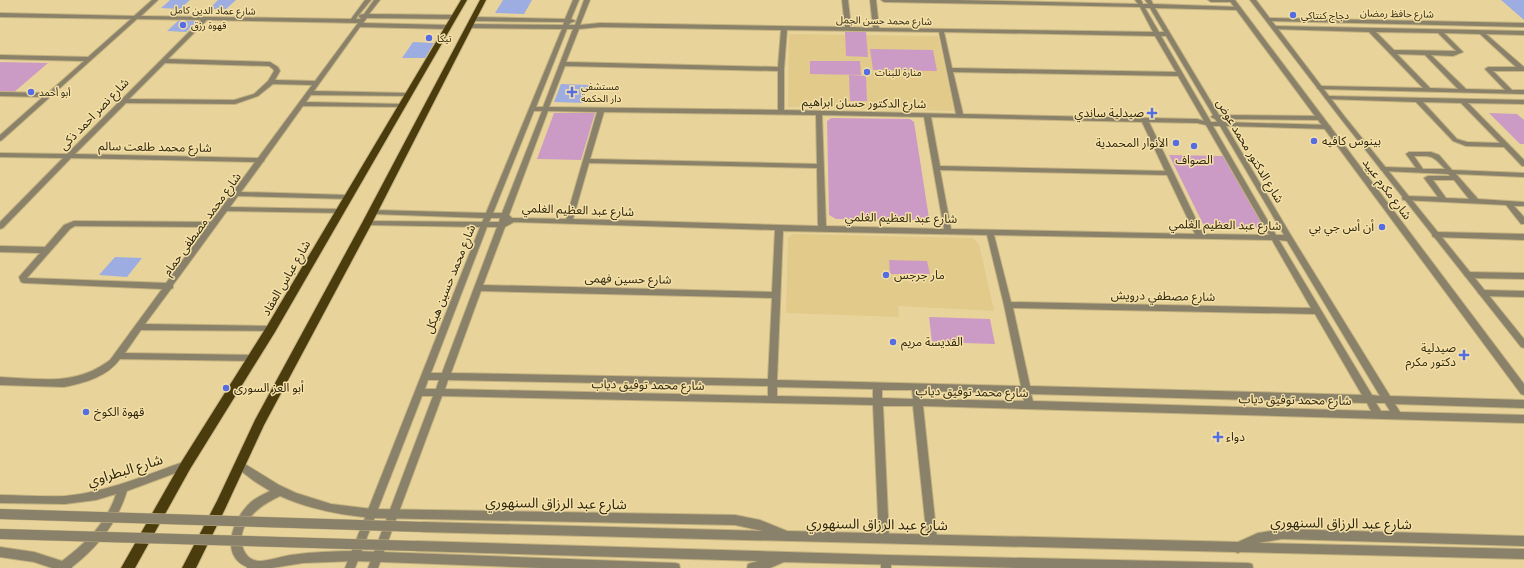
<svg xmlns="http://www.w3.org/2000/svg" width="1524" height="568" viewBox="0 0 1524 568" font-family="'PT Serif','Noto Sans Arabic',serif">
  <rect width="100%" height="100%" fill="#e8d49b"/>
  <!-- built -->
  <path fill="#e1ca8a" d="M789,34L938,36L954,111L788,107Z
    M793,234L972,238L979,244L994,311L898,306L899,317L786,313L788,238Z"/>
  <!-- green -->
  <path fill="#cc9bc5" d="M845,32H866L868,57L846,56Z
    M870,49L933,50L937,71L873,70Z
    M810,61H860L861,75L810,74Z
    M0,62L48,63L13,93L0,92Z
    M849,75L866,76L867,101H850Z
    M554,113H595L581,160L537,159Z
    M1489,113L1517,114L1524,120V144H1520Z
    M831,118L910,119L914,122L929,218L925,220L836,219L829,215L827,121Z
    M1169,155L1223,156L1265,228L1204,226Z
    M889,260L927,261L930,274H890Z
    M929,317L990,319L995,344L932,342Z"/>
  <!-- building -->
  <path fill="#9dade1" d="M170,0H190L180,9L161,8Z
    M218,0H236L226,9H209Z
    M503,0H532L524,14L495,13Z
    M1501,0H1524V20Z
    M178,21H197L186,32L167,31Z
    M413,42L434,43L425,58H402Z
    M561,84L589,85L583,103L554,102Z
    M115,257L142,258L127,277L99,275Z"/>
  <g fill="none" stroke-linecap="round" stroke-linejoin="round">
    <!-- minor casing -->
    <g stroke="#c3b17f" stroke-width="2">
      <path id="minor" d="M152,0H158L141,16L351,19L365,0H371L357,17L356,19H360L361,18L359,17V15L364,14L374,0H380L369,14L454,15L457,17L454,19L367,18L363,23L448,25L451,27L448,29L360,27L314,91L408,93L411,95L410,96L311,95L306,102L402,104L404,105V107L303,106L265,159L264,161L263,162L241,192L347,195H350L351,197L350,199L238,196L230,207L339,209H342L343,211L342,213L227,211L173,285V288L171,289L145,324L271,326L274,327L275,329L274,331L141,330L125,353L254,355L257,356L258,358L257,360L254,361L120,359C107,377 84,383 64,387L0,385V377C41,379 76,386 110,360L162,289L24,283L21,282L19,277L40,253L0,252V246L45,247L64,225L74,221L211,222L255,162L71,158L3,228L0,229V222L63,158L0,157V153L67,154L119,102L120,100L122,99L201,20L137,19L2,140L0,141V135L43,97L0,96V92L48,93L84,61L0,59V55L88,57L131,19L0,17V13L134,16ZM207,20L358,23L315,81L275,80L280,71L278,67L270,62L168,59ZM165,63L269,66L273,69L274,71L268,81L254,94L234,100L129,99ZM273,84L312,85L258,158L75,154L126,103L235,104L258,96ZM75,226L207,227L166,283L27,278L70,229Z
        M573,0H579L571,19L576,21L570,23L569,25H575L584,0H590L580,25L600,23L845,27L842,0H848L851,27L873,28L870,0H876L879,28L1153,32L1140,7L884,2L881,0H956L1138,4L1135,0H1141L1143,4H1148L1145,0H1151L1153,4L1240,7L1241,8L1238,10L1155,8L1219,115L1321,116L1324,118L1321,120L1222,119L1224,122L1328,125L1331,127L1328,129L1226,126L1292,237L1390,396L1524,400V408L1395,404L1400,412L1524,415V423L923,406L937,539L936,542L932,544L928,542L927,539L913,406H883L889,538L888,541L884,543L880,541L879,538L873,405L442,396L378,568H368L433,396H422L355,568H345L480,227L367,225L363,223L367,221L482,222L484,218L373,214L369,212L373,210L486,213L562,29L470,28L467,26L470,24L563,25L564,22L474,21L471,19L474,17L565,19ZM1145,8H1150L1164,32H1159ZM600,27L781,30L778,67L566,62L579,29ZM567,29H573L543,107H536ZM787,30L939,32L956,114L784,110V69ZM944,32L1155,36L1176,72L952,68ZM1161,36H1166L1213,115L1211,117L1215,119L1217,122H1211ZM565,66L778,71V110L549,107ZM953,72L1178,76L1204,121L1197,119L963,114ZM534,111H542L502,213H493ZM548,111L597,112L566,219L512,218L509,215ZM604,112L816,115L817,164L590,159ZM822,115L924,117L944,229L826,226ZM931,117L1142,122L1165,171L940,166ZM1149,122L1197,123L1206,125L1269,235L1203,234ZM1213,126H1220L1284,235H1276ZM589,163L817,168L818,226L573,219ZM940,170L1167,175L1195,234L951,229ZM491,218H500L499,222H489ZM514,222L775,230L772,292L483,285L505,227ZM487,227H497L442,373H431ZM783,231L987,235L1004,305L1021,386L777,380ZM994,235L1272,240L1311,308L1011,302ZM1279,240L1287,241L1380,396L1372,395ZM481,291L772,298L768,379L451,373ZM1013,308L1315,314L1362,395L1030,386ZM428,380H439L436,389H425ZM448,380L768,386V396L445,389ZM777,387L873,389V398L777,396ZM882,390H912L913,399L882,398ZM921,391L1022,393L1024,401L922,399ZM1031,394L1367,403L1371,411L1033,401ZM1376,403H1385L1390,411H1381Z
        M1208,0H1235L1232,2H1211Z
        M1269,18L1524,23V27L1267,21V19Z
        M1275,26L1524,31V35L1486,34L1524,67V71H1493L1512,90H1524V94L1318,89L1317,88L1320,86L1423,88L1369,32L1273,29V27ZM1376,32L1438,33L1456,51L1394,50ZM1444,33L1480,34L1516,67H1488L1485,69L1505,90L1466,89L1431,55L1453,56L1463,52ZM1397,54L1425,55L1458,89L1430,88Z
        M1328,96L1524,100V104L1468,103L1524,160V166H1522L1504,147L1466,146L1453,141L1416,102L1326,99L1325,98ZM1423,102L1461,103L1500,143L1467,142L1457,139Z
        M1409,152H1431L1439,155L1452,170L1524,173V177L1456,174L1478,199L1524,202V206H1514L1524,217V224H1521L1506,205L1403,200L1402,198L1403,196H1406L1438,197L1424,178L1428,176H1450L1448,174L1383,171L1380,169L1383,167L1416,168L1406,154ZM1414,156C1433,156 1432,155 1445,169H1423ZM1433,180H1454L1469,199L1446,198Z
        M1436,232L1524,234V240L1433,237L1432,235L1433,233Z
        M1468,272L1524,273V279L1468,278L1464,275Z
        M1482,290L1524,291V297L1482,296L1478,293Z
        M886,555L890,556L891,560V568H881V560L882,556Z"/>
    </g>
    <!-- tertiary casing -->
    <g stroke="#c3b17f" stroke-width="2">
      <path id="tertiary" d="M1229,0H1235L1524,384V395L1521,394Z
        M1250,0H1256L1345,117L1524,339V348L1521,347L1341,119Z
        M186,461L189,462L191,465L189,468L127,491C117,523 98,547 72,567V568H52L34,562L0,557V547L34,552L62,561C85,544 107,523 116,494L96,500L65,504L0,503V495C21,495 43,497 65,496C107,492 146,475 186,461Z
        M240,461L279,485L296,493L331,504L372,509L735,515L760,520L787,531L1238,542L1258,533L1282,529L1524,536V546L1282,539L1258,543L1524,549V559L1240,552L1238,553L1235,552L423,532L419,530L418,527L419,524L423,522L763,531L735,525L372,518C340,515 309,509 280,496C265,503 249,513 243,530C239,542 243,559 258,561C263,562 284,556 291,555C312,552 334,551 355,551L675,563L679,564L680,568H541L355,561L303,563L272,568H247V567C218,555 234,517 251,502C257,497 264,494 270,491L254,481L237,468L235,465L237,462Z
        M417,541L886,555L1248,563L1252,564L1253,568H1020L784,562L770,568H747L748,564L758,561L417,551L413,549L412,546L413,543Z"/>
    </g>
    <!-- primary casing -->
    <g stroke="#c3b17f" stroke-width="2">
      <path id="primary" d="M461,0H467L275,332L190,469L135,568H121L182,461L267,326Z
        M480,0H486L372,223L264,425L225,509L196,568H182L217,501L255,420L362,223Z"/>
    </g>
    <!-- minor -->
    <use href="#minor" fill="#89816a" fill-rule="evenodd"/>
    <!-- tertiary -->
    <use href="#tertiary" fill="#89816a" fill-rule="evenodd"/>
    <!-- primary -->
    <use href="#primary" fill="#4b3c0e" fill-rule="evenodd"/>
    <!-- tertiary-bridge casing -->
    <g stroke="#c3b17f" stroke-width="11" stroke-linecap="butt">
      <path id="tertiary-bridge" d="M0,514L423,527
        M0,534L417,546"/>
    </g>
    <!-- tertiary-bridge -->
    <use href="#tertiary-bridge" stroke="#89816a" stroke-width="10"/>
  </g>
  <!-- markers -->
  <g fill="#556de3" stroke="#f5e1a8" stroke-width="1.5">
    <circle cx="1293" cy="15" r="4"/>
    <circle cx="183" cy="25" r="4"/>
    <circle cx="429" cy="38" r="4"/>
    <circle cx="867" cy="72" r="4"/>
    <circle cx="31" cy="92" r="4"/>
    <path d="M570 86h4v4h4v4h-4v4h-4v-4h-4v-4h4z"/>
    <path d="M1150 107h4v4h4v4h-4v4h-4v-4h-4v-4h4z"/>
    <circle cx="1314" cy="141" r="4"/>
    <circle cx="1176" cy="143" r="4"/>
    <circle cx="1194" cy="146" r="4"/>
    <circle cx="1382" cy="227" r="4"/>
    <circle cx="886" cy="275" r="4"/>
    <circle cx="893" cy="342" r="4"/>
    <path d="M1462 349h4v4h4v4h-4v4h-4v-4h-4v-4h4z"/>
    <circle cx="226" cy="388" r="4"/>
    <circle cx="86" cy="412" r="4"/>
    <path d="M1216 431h4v4h4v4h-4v4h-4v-4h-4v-4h4z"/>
  </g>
  <g text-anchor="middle" stroke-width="3" stroke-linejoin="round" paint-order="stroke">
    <!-- far-street labels -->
    <g font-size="10" fill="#2d260f" stroke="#f5e1a8">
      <text transform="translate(213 10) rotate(1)" y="4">شارع عماد الدين كامل</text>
      <text transform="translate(1397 13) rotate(1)" y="4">شارع حافظ رمضان</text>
      <text transform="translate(884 20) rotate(1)" y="4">شارع محمد حسن الجمل</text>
    </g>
    <!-- far-poi labels -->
    <g font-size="10" fill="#2d260f" stroke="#f5e1a8" text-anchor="start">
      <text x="1301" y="19">دجاج كنتاكي</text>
      <text x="191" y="29">قهوة رزق</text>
      <text x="437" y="42">تيكا</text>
      <text x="875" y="76">منارة للبنات</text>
      <text x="581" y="90">مستشفي<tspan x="581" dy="12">دار الحكمة</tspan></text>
      <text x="39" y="96">أبو أحمد</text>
    </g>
    <!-- street labels -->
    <g font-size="12" fill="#2d260f" stroke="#f5e1a8">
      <text transform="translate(864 103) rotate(1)" y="4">شارع الدكتور حسان ابراهيم</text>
      <text transform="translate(94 114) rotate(-46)" y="4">شارع نصر احمد ذكى</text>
      <text transform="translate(155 147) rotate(1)" y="4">شارع محمد طلعت سالم</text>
      <text transform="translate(1250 151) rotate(59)" y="4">شارع الدكتور محمد عوض</text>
      <text transform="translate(1387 189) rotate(53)" y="4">شارع مكرم عبيد</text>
      <text transform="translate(578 210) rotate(2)" y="4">شارع عبد العظيم الغلمي</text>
      <text transform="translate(901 218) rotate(1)" y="4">شارع عبد العظيم الغلمي</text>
      <text transform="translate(202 224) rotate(-54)" y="4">شارع محمد مصطفى حمام</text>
      <text transform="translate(1225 225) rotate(1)" y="4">شارع عبد العظيم الغلمي</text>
      <text transform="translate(286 278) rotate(-60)" y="4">شارع عباس العقاد</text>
      <text transform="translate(450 279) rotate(-68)" y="4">شارع محمد حسين هيكل</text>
      <text transform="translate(628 279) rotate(1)" y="4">شارع حسين فهمى</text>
      <text transform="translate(1163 296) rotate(1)" y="4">شارع مصطفي درويش</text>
      <text transform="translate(648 385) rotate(1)" y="4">شارع محمد توفيق دياب</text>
      <text transform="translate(972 392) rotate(1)" y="4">شارع محمد توفيق دياب</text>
      <text transform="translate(1295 400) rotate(1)" y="4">شارع محمد توفيق دياب</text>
    </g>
    <!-- poi labels -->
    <g font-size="12" fill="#2d260f" stroke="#f5e1a8" text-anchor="start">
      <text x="1144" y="117" text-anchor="end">صيدلية ساندي</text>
      <text x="1322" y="145">بينوس كافيه</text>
      <text x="1168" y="147" text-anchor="end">الأنوار المحمدية</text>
      <text x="1194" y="164" text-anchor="middle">الصواف</text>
      <text x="1374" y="231" text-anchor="end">أن أس جي بي</text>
      <text x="894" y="279">مار جرجس</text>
      <text x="901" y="346">القديسة مريم</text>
      <text x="1456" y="352" text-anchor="end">صيدلية<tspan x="1456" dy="14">دكتور مكرم</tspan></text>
      <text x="234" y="392">أبو العز السورى</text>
      <text x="94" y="416">قهوة الكوخ</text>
      <text x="1226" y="441">دواء</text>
    </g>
    <!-- near-street labels -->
    <g font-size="14" fill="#2d260f" stroke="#f5e1a8">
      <text transform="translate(125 470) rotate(-17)" y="5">شارع البطراوي</text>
      <text transform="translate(556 503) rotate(1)" y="5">شارع عبد الرزاق السنهوري</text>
      <text transform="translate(1341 523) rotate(1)" y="5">شارع عبد الرزاق السنهوري</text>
      <text transform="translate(877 524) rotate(1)" y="5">شارع عبد الرزاق السنهوري</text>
    </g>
  </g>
</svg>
